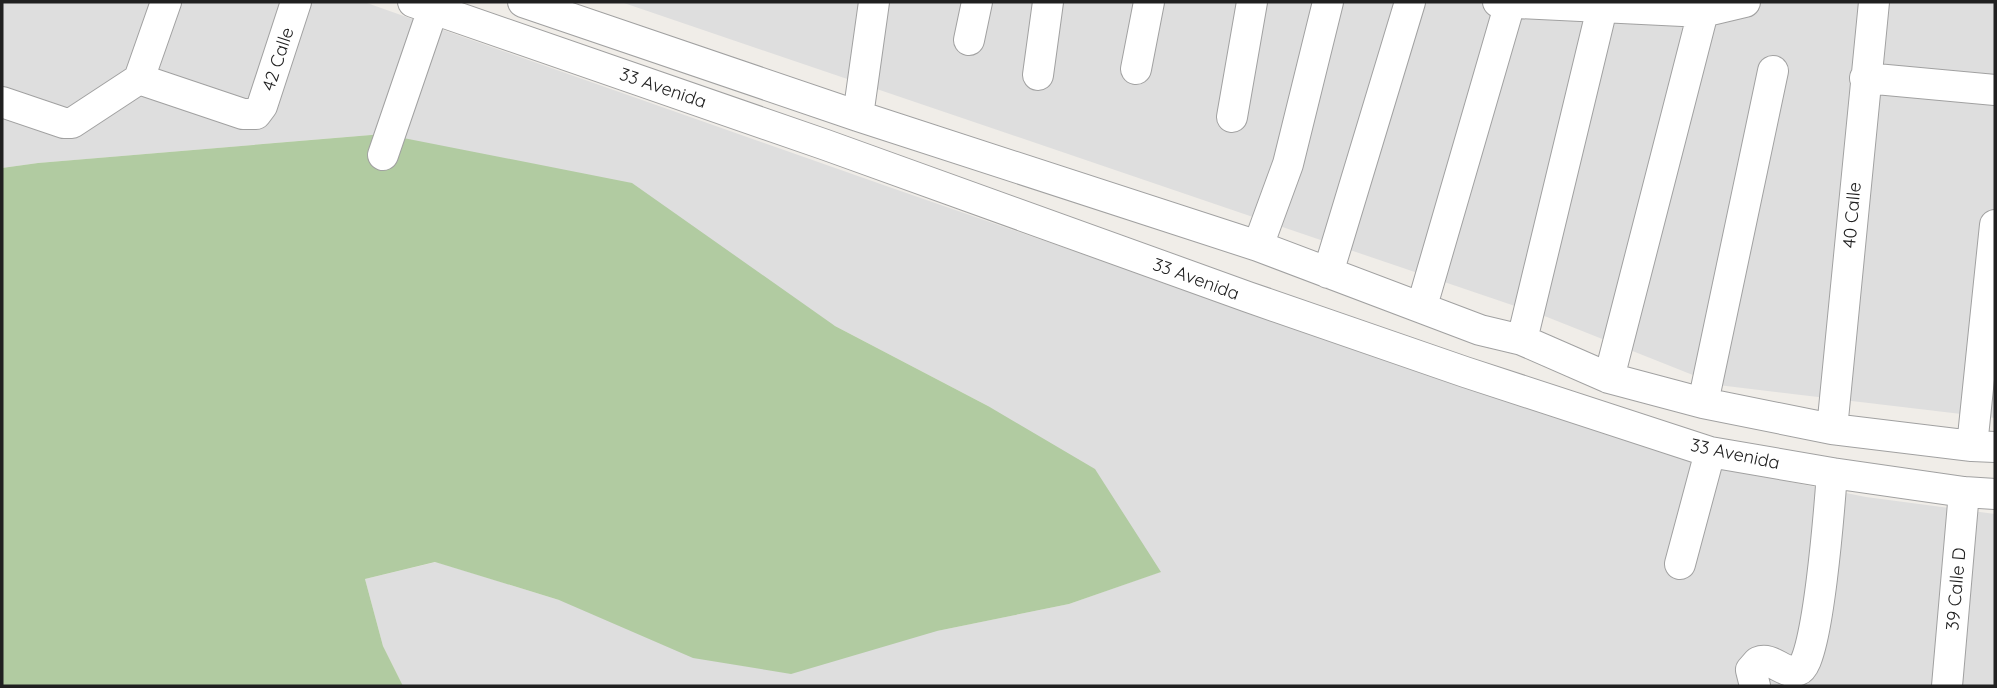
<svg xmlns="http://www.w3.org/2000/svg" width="1997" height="688" viewBox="0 0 1997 688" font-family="Quicksand,sans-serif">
  <rect width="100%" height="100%" fill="#f0ede8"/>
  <!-- residential -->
  <path fill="#dedede" d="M2,2H364L892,188L1420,371L1709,466L1866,497L1995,514V686H403L383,646L365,579L436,562L559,600L937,631L1069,604L1160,572L988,406L835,326L383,134L38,163L2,168Z
    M621,2H1995V418L1718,385L1547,317Z"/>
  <!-- forest -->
  <path fill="#b1cba1" d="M383,134L632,183L835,326L988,406L1095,469L1161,572L1069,604L937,631L791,674L693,658L559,600L435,562L365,579L383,646L403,686H2V168L38,163Z"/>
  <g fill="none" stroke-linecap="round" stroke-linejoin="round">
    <!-- minor casing -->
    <g stroke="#a1a1a1" stroke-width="32">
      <path id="minor" d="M413,2L826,145L1248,297L1465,372L1710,452L1832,473L1964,492L1995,494
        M523,2L858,116L1258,246L1480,330L1522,340L1609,378L1703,403L1832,429L1972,446L1995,447
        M1498,2L1703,12L1745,2
        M969,40L977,2
        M1136,69L1149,2
        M1038,75L1048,2
        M1865,78L1995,90
        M139,79L166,2
        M2,102L64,123H72L139,79L243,114H256L262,106L296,2
        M858,116L874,2
        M1232,117L1252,2
        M383,155L433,9
        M1258,246L1288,164L1328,2
        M1328,273L1410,2
        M1422,306L1510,3
        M1522,340L1602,8
        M1609,378L1703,12
        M1703,403L1773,71
        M1832,429L1874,2
        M1972,446L1995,225
        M1680,564L1710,452
        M1755,686L1751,670L1758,662C1773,656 1784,676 1799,670C1818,663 1830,500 1832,473
        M1947,686L1964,492"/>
    </g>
    <!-- minor -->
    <use href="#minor" stroke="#fff" stroke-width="30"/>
  </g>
  <g text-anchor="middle" stroke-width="6" stroke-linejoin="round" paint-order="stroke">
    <!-- street labels -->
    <g font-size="18" fill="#202020" stroke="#fff">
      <text transform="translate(278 59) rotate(-72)" y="6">42 Calle</text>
      <text transform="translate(663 88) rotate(19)" y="6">33 Avenida</text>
      <text transform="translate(1852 215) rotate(-85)" y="6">40 Calle</text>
      <text transform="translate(1196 279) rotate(20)" y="6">33 Avenida</text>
      <text transform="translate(1735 454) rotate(12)" y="6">33 Avenida</text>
      <text transform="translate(1956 589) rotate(-85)" y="6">39 Calle D</text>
    </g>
  </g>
  <!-- border -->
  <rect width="1997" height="688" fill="none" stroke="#202020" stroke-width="7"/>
</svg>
